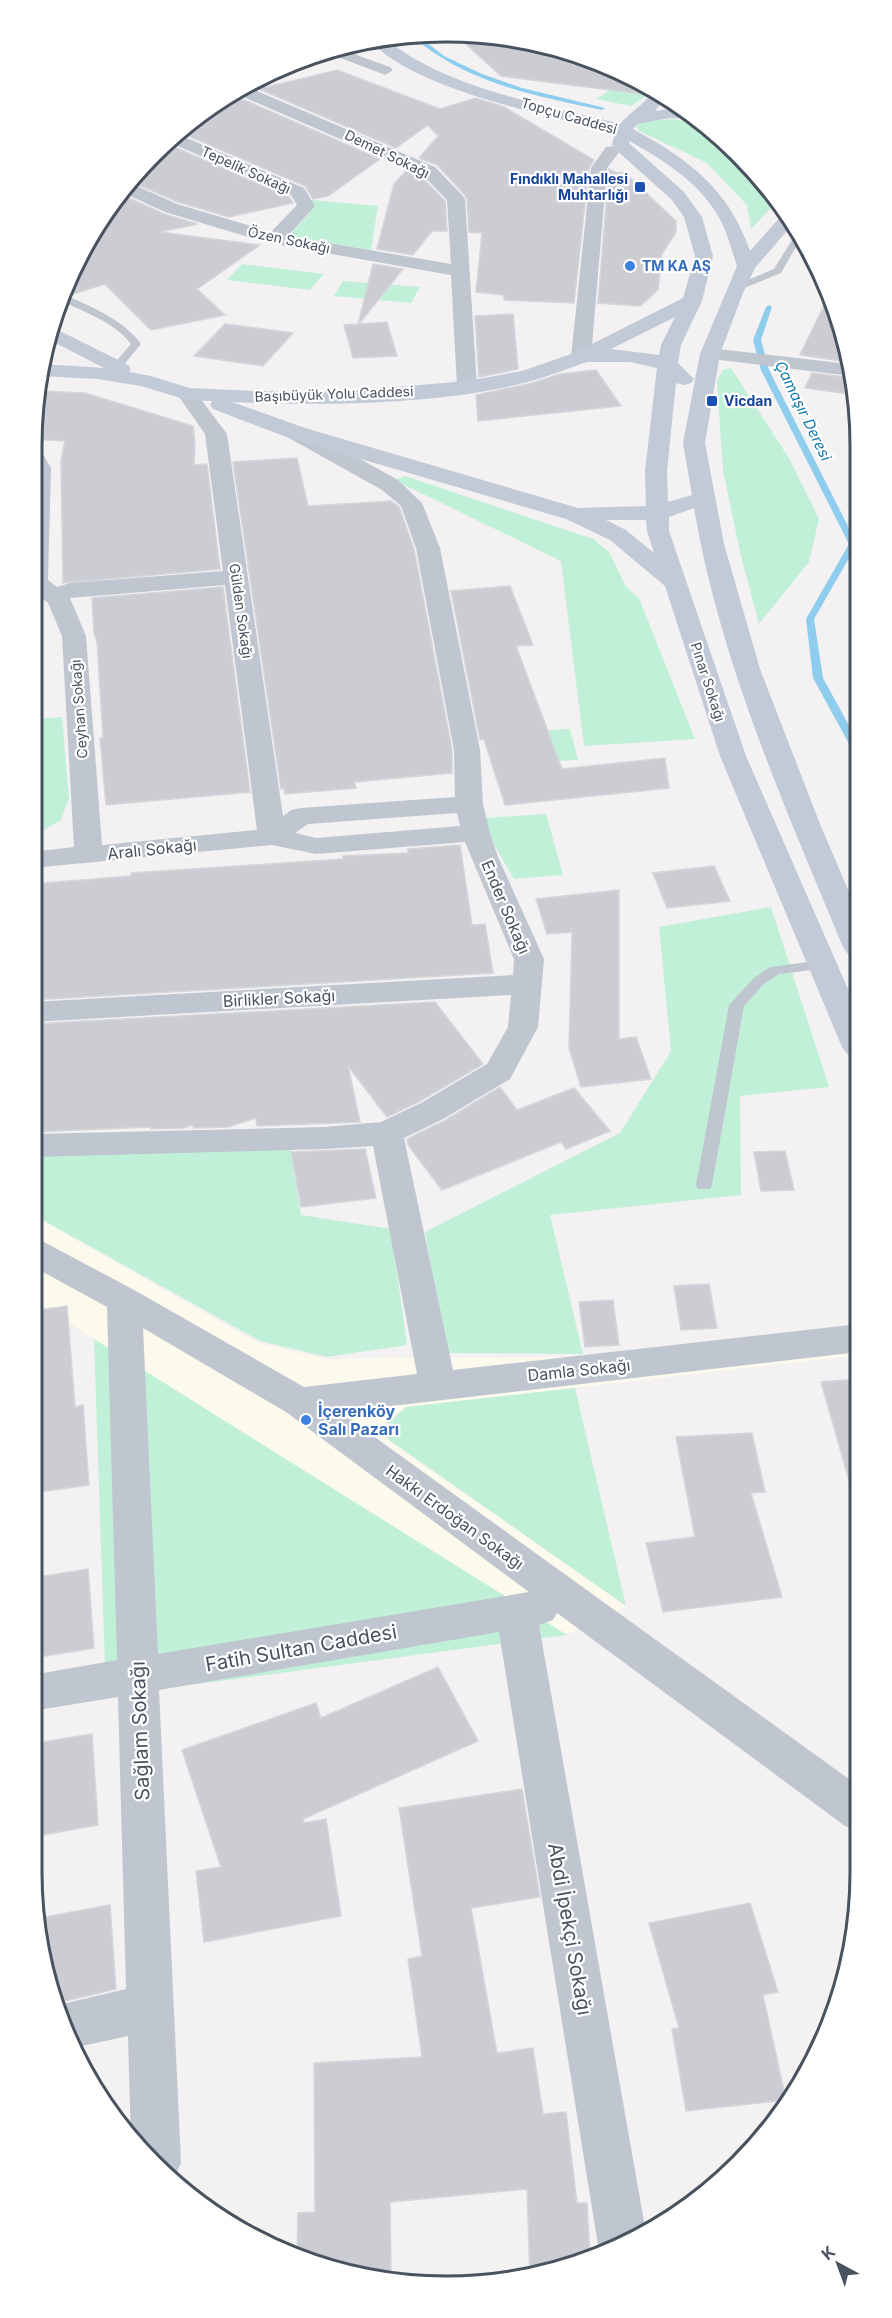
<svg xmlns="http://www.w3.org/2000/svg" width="892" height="2318" viewBox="0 0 892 2318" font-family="Inter,sans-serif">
  <rect width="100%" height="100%" fill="#f3f1f1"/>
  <!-- commercial -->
  <path fill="#fcfaec" d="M32,1215L258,1343L326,1359L581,1357L859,1325V1355L406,1407L374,1431L626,1606L567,1635L32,1300Z"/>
  <!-- green -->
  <path fill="#c1f0d9" d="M615,87L650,93L631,106L596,99Z
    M673,119L702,124L758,173L775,199L771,208L751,229L747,205L707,163L639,131L635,125L651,121Z
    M312,200L378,206L371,250L289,236L311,211Z
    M242,264L324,274L310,290L227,280Z
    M343,281L420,287L411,303L334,296Z
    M731,368L790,460L819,519L809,562L759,624L740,552L723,470L717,381L723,370Z
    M405,476L593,539L609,552L626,587L639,598L695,739L584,746L561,561L394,480Z
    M62,717L69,798L61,820L32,837V719Z
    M570,729L578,760L496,764L490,733Z
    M546,814L563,875L514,879L491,839L485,818Z
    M771,907L829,1087L740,1096L741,1195L550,1215L583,1354L446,1353L425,1232L620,1133L671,1051L659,927Z
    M290,1146L301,1215L391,1229L407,1345L327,1357L260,1341L32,1214V1156Z
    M94,1339L567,1635L106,1696Z
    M575,1388L626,1606L378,1432L406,1407Z"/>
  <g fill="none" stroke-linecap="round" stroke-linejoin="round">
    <!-- stream -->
    <path fill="#8ecded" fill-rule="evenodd" d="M410,34H416L444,56L482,74L522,88L605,108L602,110C534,96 463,82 410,34Z
      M769,305L772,307L761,340L769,370L857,544L814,619L823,678L858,742V754L853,751L813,678L806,619L849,544L761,370L753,340L766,307Z"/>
  </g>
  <!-- building -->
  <path fill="#cbcdd3" stroke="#d5d6dc" stroke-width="1.5" d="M473,32L535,43L546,56L589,69L598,66L643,86L641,94L501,76L454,33Z
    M337,70L440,109L476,98L504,107L594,160L589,168L574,303L504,300V295L476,292L482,233L469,232L467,199L464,194L437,165L419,158L438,136L428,125L396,148L259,89Z
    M235,96L380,159L328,196L313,199L305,186L177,131L222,99Z
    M165,143L289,197L293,203L229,217L178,202L129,181Z
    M609,169L617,173L624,172L676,221V232L662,254L658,290L640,306L598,303Z
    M407,170L422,177L445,201L447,231H432L413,255L377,249L394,184Z
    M118,193L164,214L198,224L160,232L260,245L197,289L225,315L151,330L105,284L70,295L63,292L75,262Z
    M373,264L403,269L359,324L387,322L397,356L353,358L344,325L358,324Z
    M828,297L841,338L848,362L800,355Z
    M513,314L518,369L479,377L475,316Z
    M225,324L293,333L263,366L194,356Z
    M596,370L621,406L478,421L476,395L532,383L560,374Z
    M812,373L853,378L857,395L805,388Z
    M39,391L85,393L193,426L195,442L194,465L207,464L220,569L63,583L61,461L65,441L32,439Z
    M297,458L308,506L391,501L399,507L414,549L452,750V773L354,782L356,788L285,794L284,788L281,789L233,462Z
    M510,586L533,645L516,646L562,769L665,758L669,788L505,805L484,739L480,740L451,591Z
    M223,587L250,792L106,805L100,738H103L97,642L94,633L92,598Z
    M460,845L472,925L485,924L493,973L32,1000V884L131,876V873L343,859V856L408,853V849Z
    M714,866L730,901L667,908L653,873Z
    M619,890V1039L636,1037L651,1079L581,1087L569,1048L572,932L547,934L536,899Z
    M435,1002L483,1064L420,1101L387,1117L348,1066L360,1122L257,1126L256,1118L228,1127L194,1128L192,1125L184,1128L151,1129L150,1127L32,1132V1024Z
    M500,1087L517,1110L574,1088L610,1131L566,1149L561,1142L442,1190L408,1145L407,1139L444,1121Z
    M365,1149L376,1198L301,1207L291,1152Z
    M785,1151L794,1190L761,1191L754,1152Z
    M709,1284L717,1328L681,1330L674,1286Z
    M613,1300L619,1345L585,1347L579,1302Z
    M67,1306L75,1407L83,1405L89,1485L32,1493V1311Z
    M859,1379L860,1482L850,1484L821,1382Z
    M752,1433L765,1492L751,1493L782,1597L663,1612L646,1543L695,1537L676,1437Z
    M88,1569L94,1648L32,1658V1578Z
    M438,1667L478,1741L303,1819L304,1823L326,1819L341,1916L204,1942L196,1871L221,1867L182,1750L316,1703L321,1718Z
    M92,1734L98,1825L32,1837V1744Z
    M522,1789L540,1897L471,1908L497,2053L533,2048L543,2114L566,2112L577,2203H587L590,2259L530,2278L527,2189L390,2202L391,2273L356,2275L313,2265L297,2257L298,2213L315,2212L314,2063L422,2057L408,1959L422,1956L399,1808Z
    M750,1903L778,1992L763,1995L786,2100L686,2111L672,2029L679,2028L649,1923Z
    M110,1905L116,1989L53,2004L39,1918Z"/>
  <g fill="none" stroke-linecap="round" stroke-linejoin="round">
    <!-- lane -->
    <path fill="#bfc6d0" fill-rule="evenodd" d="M797,232L801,238L781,273L739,290H733V286L774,269Z
      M62,294C89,305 124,320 141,344L121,368L112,366L131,344C115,322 83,312 60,300Z
      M823,960L828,962L830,965L828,968L779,974L764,984L744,1006L712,1185L710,1189H698L696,1185L729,1005L754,978L770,967Z"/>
    <!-- street -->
    <path fill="#bfc6d0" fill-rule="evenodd" d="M537,43L554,46L596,65L590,67L547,54Z
      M337,48L390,67L393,70L385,75L380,73L322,51Z
      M243,85L435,167L462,195L465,199L477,387L474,391L467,393L460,391L457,387L451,275L269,243L165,212L119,191L127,183H130L177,204L271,232L297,205L291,195L166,141L175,133L304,188L315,206L288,236L451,264L447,200L423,175L232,92Z
      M612,146L620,151L607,168L591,357L588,361H574L571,357L591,168L606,147Z
      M710,348L848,364L852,376L703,358L700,354L703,350Z
      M187,388L194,390L227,434L283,816L291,810L301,808L455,797L454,750L416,548L401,506L382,490L289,438L286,433L289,428L297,427L305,428L398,480L422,503L440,548L480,750L483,804L490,833L498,857L544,959L538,1027L510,1079L443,1119L404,1138L453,1370L859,1324V1352L340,1412L860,1787V1832L845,1826L557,1613L553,1620L539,1625L646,2233L602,2256L598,2245L499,1632L159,1690L181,2163L174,2178L131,2140L128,2036L73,2048L54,2006L126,1989L118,1697L32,1711V1675L117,1660L107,1307L32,1266V1238L44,1242L136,1291L304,1387L417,1374L373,1146L325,1149L32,1157V1134L325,1127L381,1122L421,1103L487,1064L508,1027L511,995L32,1022V1002L513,975L514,959L465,842L316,854L272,845L32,868V852L74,847L62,636L48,603L32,590V448L40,449L51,468L48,580L57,587L70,583L223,571L205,434L177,394L180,390ZM225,585L257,830L102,845L86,636L70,598ZM457,813L460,826L316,838L295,833L308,824ZM143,1328L286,1412L529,1592L158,1654Z"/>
    <!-- secondary -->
    <path fill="#c2cad7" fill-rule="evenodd" d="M383,37C446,89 542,104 620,124C630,112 644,105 653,91L666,96L655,111C673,108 681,106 696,119L670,118L637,124L633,129C688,159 729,189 750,251L782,215L785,214L792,225L755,268L743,293L720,354L705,443L724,544L760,669L820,824L858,913V956L848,954L843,947C784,805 720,661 694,508L669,517V531L746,756L858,1012L859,1057L847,1054L842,1047L720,756L665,586L610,540L566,519L289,438L213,409L210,405L212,401L187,400L141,386L97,379L41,376L42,364L104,368L46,338L50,326L128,365L131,369L129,372L151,376L189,388L254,391H348L467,381L522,371L574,353L683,298L695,256L684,217L672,200L614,148L612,144L615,133C548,115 416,91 369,40ZM629,141C662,159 697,181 717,214C727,230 731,249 737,266L700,354L683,443L692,495L668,502L667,471L676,383L684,385L691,383L694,379L678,363L681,345L702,301L713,256L702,217L684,192L629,143ZM675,317L661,345L659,355L611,349ZM587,362H630L657,368L645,471L646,506L578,508L305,428L232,402C324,406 442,405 531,381C550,376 569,368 587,362ZM606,520H646L647,531L654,553L626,530Z"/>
  </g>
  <!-- markers -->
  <g fill="#1a4fb4" stroke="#fff" stroke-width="2">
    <rect x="634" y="181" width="12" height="12" rx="3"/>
    <rect x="706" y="395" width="12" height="12" rx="3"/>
  </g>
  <g fill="#3f7fe0" stroke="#fff" stroke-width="2">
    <circle cx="630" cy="266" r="6"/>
    <circle cx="306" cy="1420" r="6"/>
  </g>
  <g text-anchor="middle" stroke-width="4.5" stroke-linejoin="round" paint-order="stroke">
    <!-- far-street labels -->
    <g font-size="14" fill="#49525f" stroke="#fff">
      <text transform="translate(569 116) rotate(16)" y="5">Topçu Caddesi</text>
      <text transform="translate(387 154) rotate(26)" y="5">Demet Sokağı</text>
      <text transform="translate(246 170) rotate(24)" y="5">Tepelik Sokağı</text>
      <text transform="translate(289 240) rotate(12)" y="5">Özen Sokağı</text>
      <text transform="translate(334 394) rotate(-2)" y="5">Başıbüyük Yolu Caddesi</text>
      <text transform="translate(241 611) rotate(82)" y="5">Gülden Sokağı</text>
      <text transform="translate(708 682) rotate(72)" y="5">Pınar Sokağı</text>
      <text transform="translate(79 709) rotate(-94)" y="5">Ceyhan Sokağı</text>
    </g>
    <!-- far-transit labels -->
    <g font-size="14" font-weight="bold" fill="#164399" stroke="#fff" text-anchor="end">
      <text x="628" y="184">Fındıklı Mahallesi<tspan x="628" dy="16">Muhtarlığı</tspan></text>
      <text x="724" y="406" text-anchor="start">Vicdan</text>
    </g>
    <!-- far-shop labels -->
    <g font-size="14" font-weight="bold" fill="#366cbe" stroke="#fff" text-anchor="start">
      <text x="642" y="271">TM KA AŞ</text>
    </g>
    <!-- far-water labels -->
    <g font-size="15" font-style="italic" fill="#0c78ae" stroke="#fff">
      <text transform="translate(803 411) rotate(64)" y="5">Çamaşır Deresi</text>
    </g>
    <!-- street labels -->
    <g font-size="16" fill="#49525f" stroke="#fff">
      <text transform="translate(152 849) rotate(-6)" y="6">Aralı Sokağı</text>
      <text transform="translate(506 907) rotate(67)" y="6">Ender Sokağı</text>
      <text transform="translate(279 998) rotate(-3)" y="6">Birlikler Sokağı</text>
      <text transform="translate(579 1370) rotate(-6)" y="6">Damla Sokağı</text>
      <text transform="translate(455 1517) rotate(36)" y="6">Hakkı Erdoğan Sokağı</text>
    </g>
    <!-- shop labels -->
    <g font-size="16" font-weight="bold" fill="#366cbe" stroke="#fff" text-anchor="start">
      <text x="318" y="1417">İçerenköy<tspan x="318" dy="18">Salı Pazarı</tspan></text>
    </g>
    <!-- near-street labels -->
    <g font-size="20" fill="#49525f" stroke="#fff">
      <text transform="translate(301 1648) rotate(-10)" y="7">Fatih Sultan Caddesi</text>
      <text transform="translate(140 1731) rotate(-92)" y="7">Sağlam Sokağı</text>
      <text transform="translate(570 1929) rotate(80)" y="7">Abdi İpekçi Sokağı</text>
    </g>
  </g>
  <!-- crop -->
  <path d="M0 0H892V2318H0ZM446 42H446A404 404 0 0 1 850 446V1872A404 404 0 0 1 446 2276H446A404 404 0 0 1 42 1872V446A404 404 0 0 1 446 42Z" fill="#fff" fill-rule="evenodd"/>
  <path fill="none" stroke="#49525f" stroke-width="3" d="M446 42H446A404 404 0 0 1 850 446V1872A404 404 0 0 1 446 2276H446A404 404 0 0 1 42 1872V446A404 404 0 0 1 446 42Z"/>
  <!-- north arrow -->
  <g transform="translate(838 2264) rotate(319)" stroke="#ffffff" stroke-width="4.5" paint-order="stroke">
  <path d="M0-4.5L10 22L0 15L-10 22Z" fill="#49525f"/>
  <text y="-9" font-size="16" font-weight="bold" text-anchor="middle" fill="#49525f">K</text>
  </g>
</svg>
